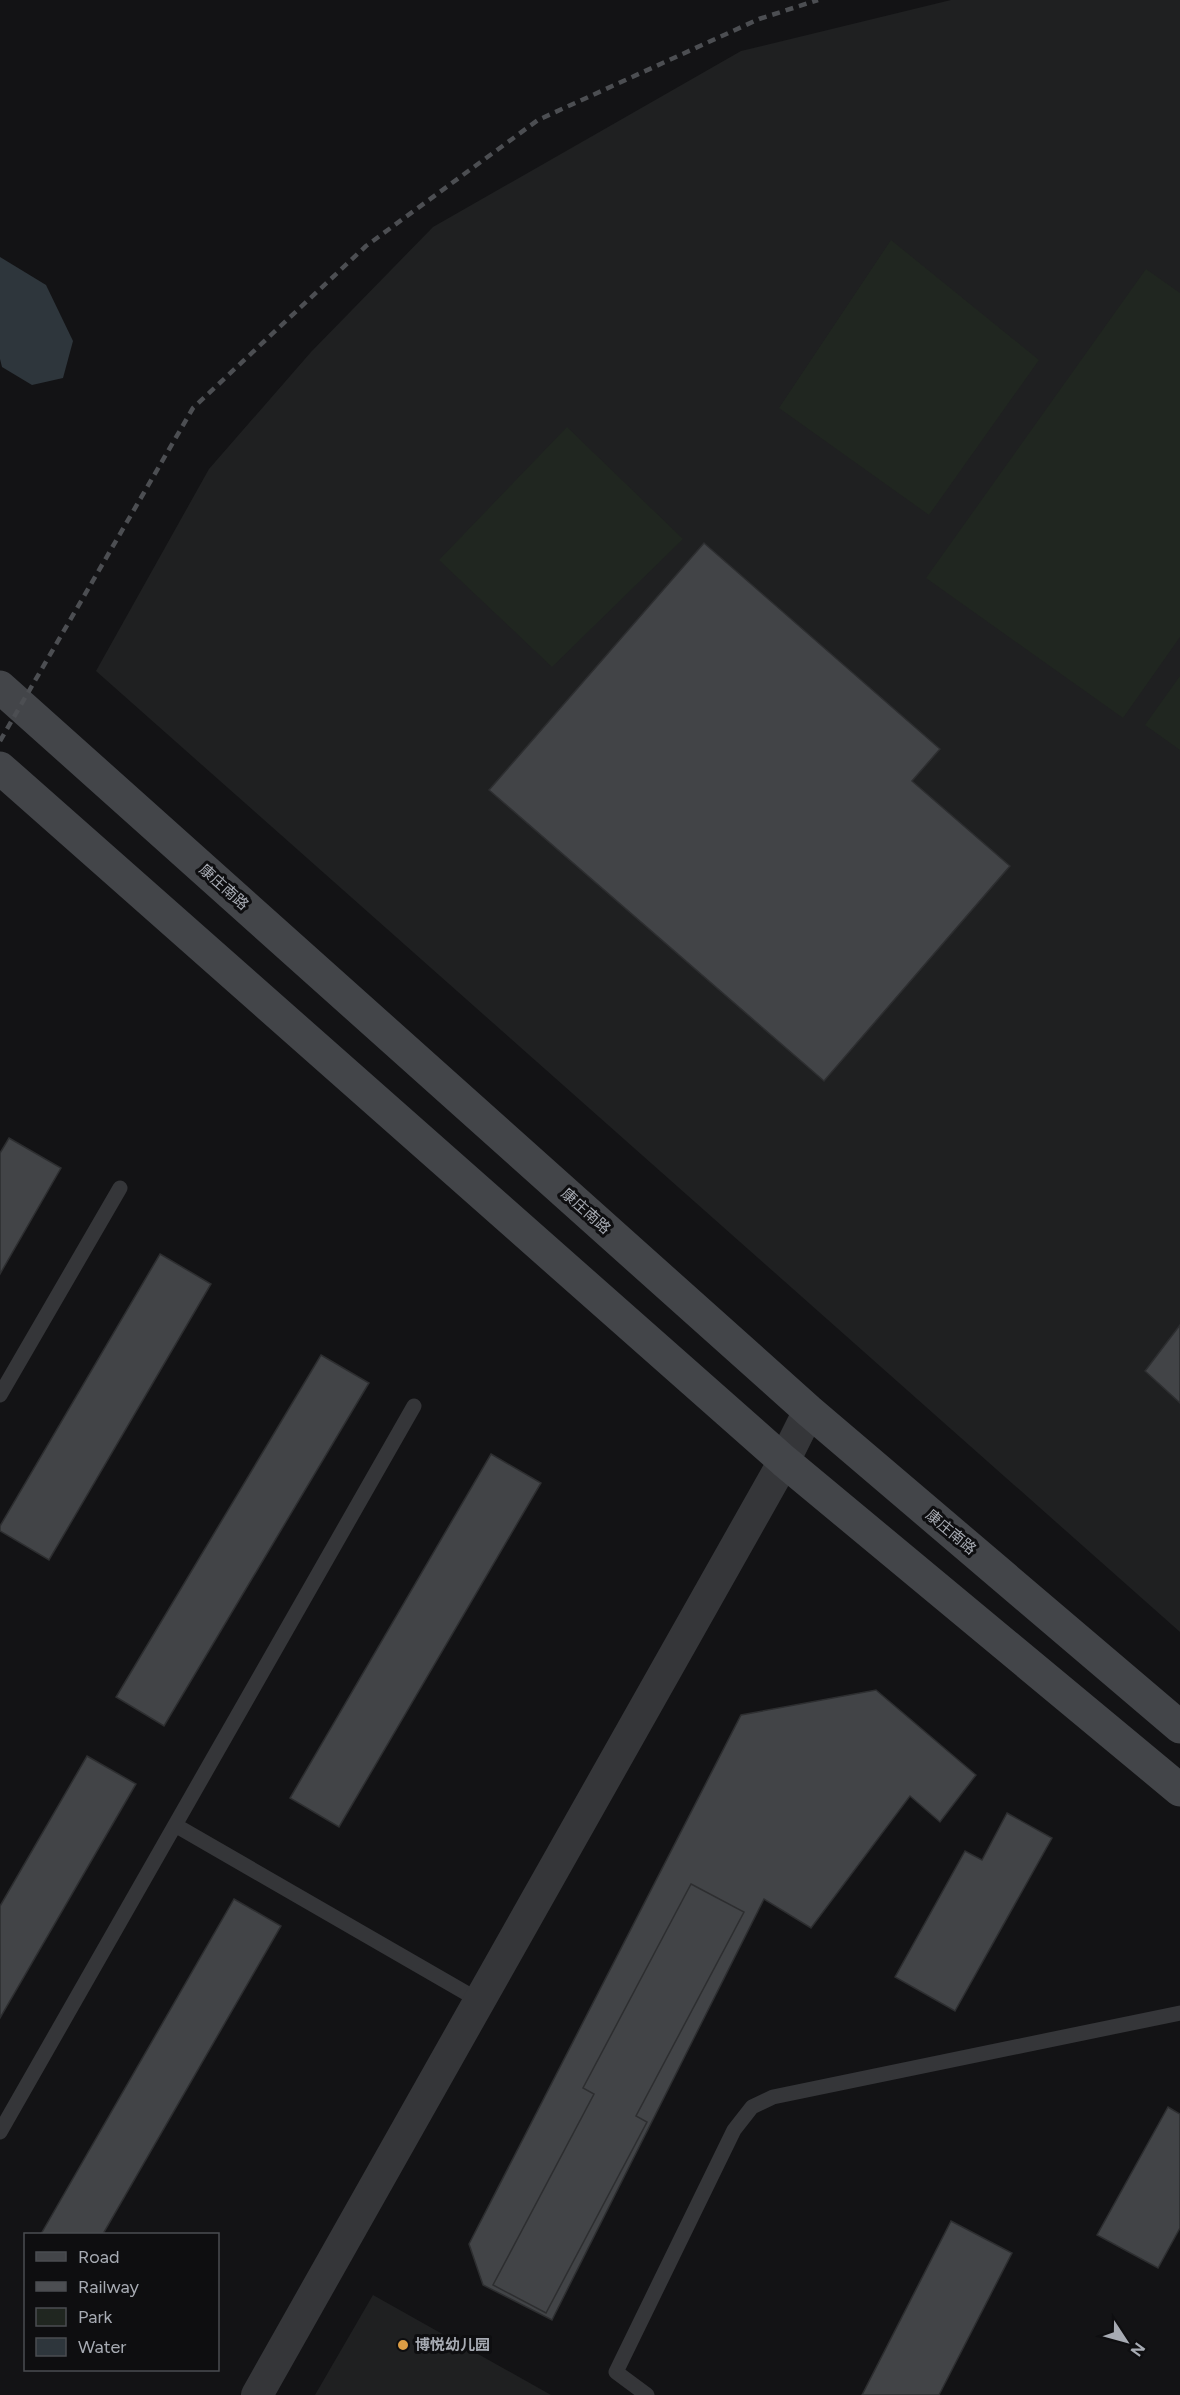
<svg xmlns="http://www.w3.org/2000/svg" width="1180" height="2395" viewBox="0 0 1180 2395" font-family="Figtree,'Noto Sans SC',sans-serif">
  <rect width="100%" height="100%" fill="#131315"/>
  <!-- built -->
  <path fill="#1f2021" d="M951,0H1180V1632L96,671L209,469L311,352L433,227L741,51Z
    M373,2295L551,2395H315Z"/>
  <!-- green -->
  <path fill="#202620" d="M891,240L1039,360L929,515L779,408Z
    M1146,269L1180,293V637L1123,718L926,578Z
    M567,427L683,539L552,667L439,560Z
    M1180,676V750L1145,725Z"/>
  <!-- water -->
  <path fill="#2e363c" d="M0,257L46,285L73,341L63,378L32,385L2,367L0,359Z"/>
  <!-- building -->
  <path fill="#424447" stroke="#2d2e30" stroke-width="1.5" d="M704,543L940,749L912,781L1010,866L824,1081L489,790Z
    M9,1138L61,1168L0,1274V1153Z
    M160,1254L211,1284L49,1560L0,1531V1526Z
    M1180,1325V1403L1145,1371Z
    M321,1355L369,1383L164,1726L116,1697Z
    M491,1454L541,1483L339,1827L290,1798Z
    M876,1690L976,1775L940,1822L910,1796L811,1928L764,1899L552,2320L483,2285L469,2244L741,1715Z
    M87,1756L136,1784L0,2018V1906Z
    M1007,1813L1052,1838L955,2011L895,1977L965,1851L982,1860Z
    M691,1884L744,1912L636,2116L647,2122L546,2313L493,2285L594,2094L583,2088Z
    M234,1899L281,1926L103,2234H41Z
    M1168,2107L1180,2114V2228L1158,2268L1097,2235Z
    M951,2221L1012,2253L939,2395H862Z"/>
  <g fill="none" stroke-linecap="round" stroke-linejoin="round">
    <!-- service -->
    <path stroke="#353639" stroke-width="15" d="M0,1395L120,1188
      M175,1825L480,2001
      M0,2132L414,1406
      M647,2395L616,2372L734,2130L752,2107L773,2097L1180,2013"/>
    <!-- minor -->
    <path stroke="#353639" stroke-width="32" d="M257,2395L784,1461L809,1411"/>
    <!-- secondary -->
    <path stroke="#434549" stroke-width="33" d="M0,687L809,1411L1180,1727
      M0,768L784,1461L1180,1790"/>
    <!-- rail -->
    <path stroke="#4c4e52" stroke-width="4.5" stroke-dasharray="8 6" stroke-linecap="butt" d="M0,741L193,408L366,246L538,120L759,19L818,0"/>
  </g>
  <!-- markers -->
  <circle fill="#db9d45" stroke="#0e0e10" stroke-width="2" cx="403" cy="2345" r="6"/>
  <g text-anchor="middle" stroke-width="6" stroke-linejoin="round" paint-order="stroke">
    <!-- street labels -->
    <g font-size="15" fill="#a7abb3" stroke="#0e0e10">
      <text transform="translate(224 887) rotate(42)" y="5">康庄南路</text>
      <text transform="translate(586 1211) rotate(42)" y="5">康庄南路</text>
      <text transform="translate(951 1532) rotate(40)" y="5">康庄南路</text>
    </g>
    <!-- poi labels -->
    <g font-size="15" font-weight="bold" fill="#a7abb3" stroke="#0e0e10" text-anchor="start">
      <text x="415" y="2350">博悦幼儿园</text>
    </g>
  </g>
  <!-- legend -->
  <rect x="24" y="2233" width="195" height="138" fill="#0e0e10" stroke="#4b4d51" stroke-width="1.5"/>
  <rect x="36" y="2252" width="30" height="9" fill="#434549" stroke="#4b4d51" stroke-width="1.5"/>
  <text x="78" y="2263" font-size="18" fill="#a7abb3">Road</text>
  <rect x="36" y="2282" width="30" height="9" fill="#4c4e52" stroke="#4b4d51" stroke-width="1.5"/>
  <text x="78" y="2293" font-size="18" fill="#a7abb3">Railway</text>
  <rect x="36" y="2308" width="30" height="18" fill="#202620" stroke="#4b4d51" stroke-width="1.5"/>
  <text x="78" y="2323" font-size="18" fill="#a7abb3">Park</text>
  <rect x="36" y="2338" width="30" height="18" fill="#2e363c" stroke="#4b4d51" stroke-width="1.5"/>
  <text x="78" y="2353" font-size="18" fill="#a7abb3">Water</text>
  <!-- north arrow -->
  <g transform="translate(1126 2341) rotate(126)" stroke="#0e0e10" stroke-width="4.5" paint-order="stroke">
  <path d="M0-4.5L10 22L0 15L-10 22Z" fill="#a7abb3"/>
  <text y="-9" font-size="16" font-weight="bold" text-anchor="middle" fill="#a7abb3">N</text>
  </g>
</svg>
